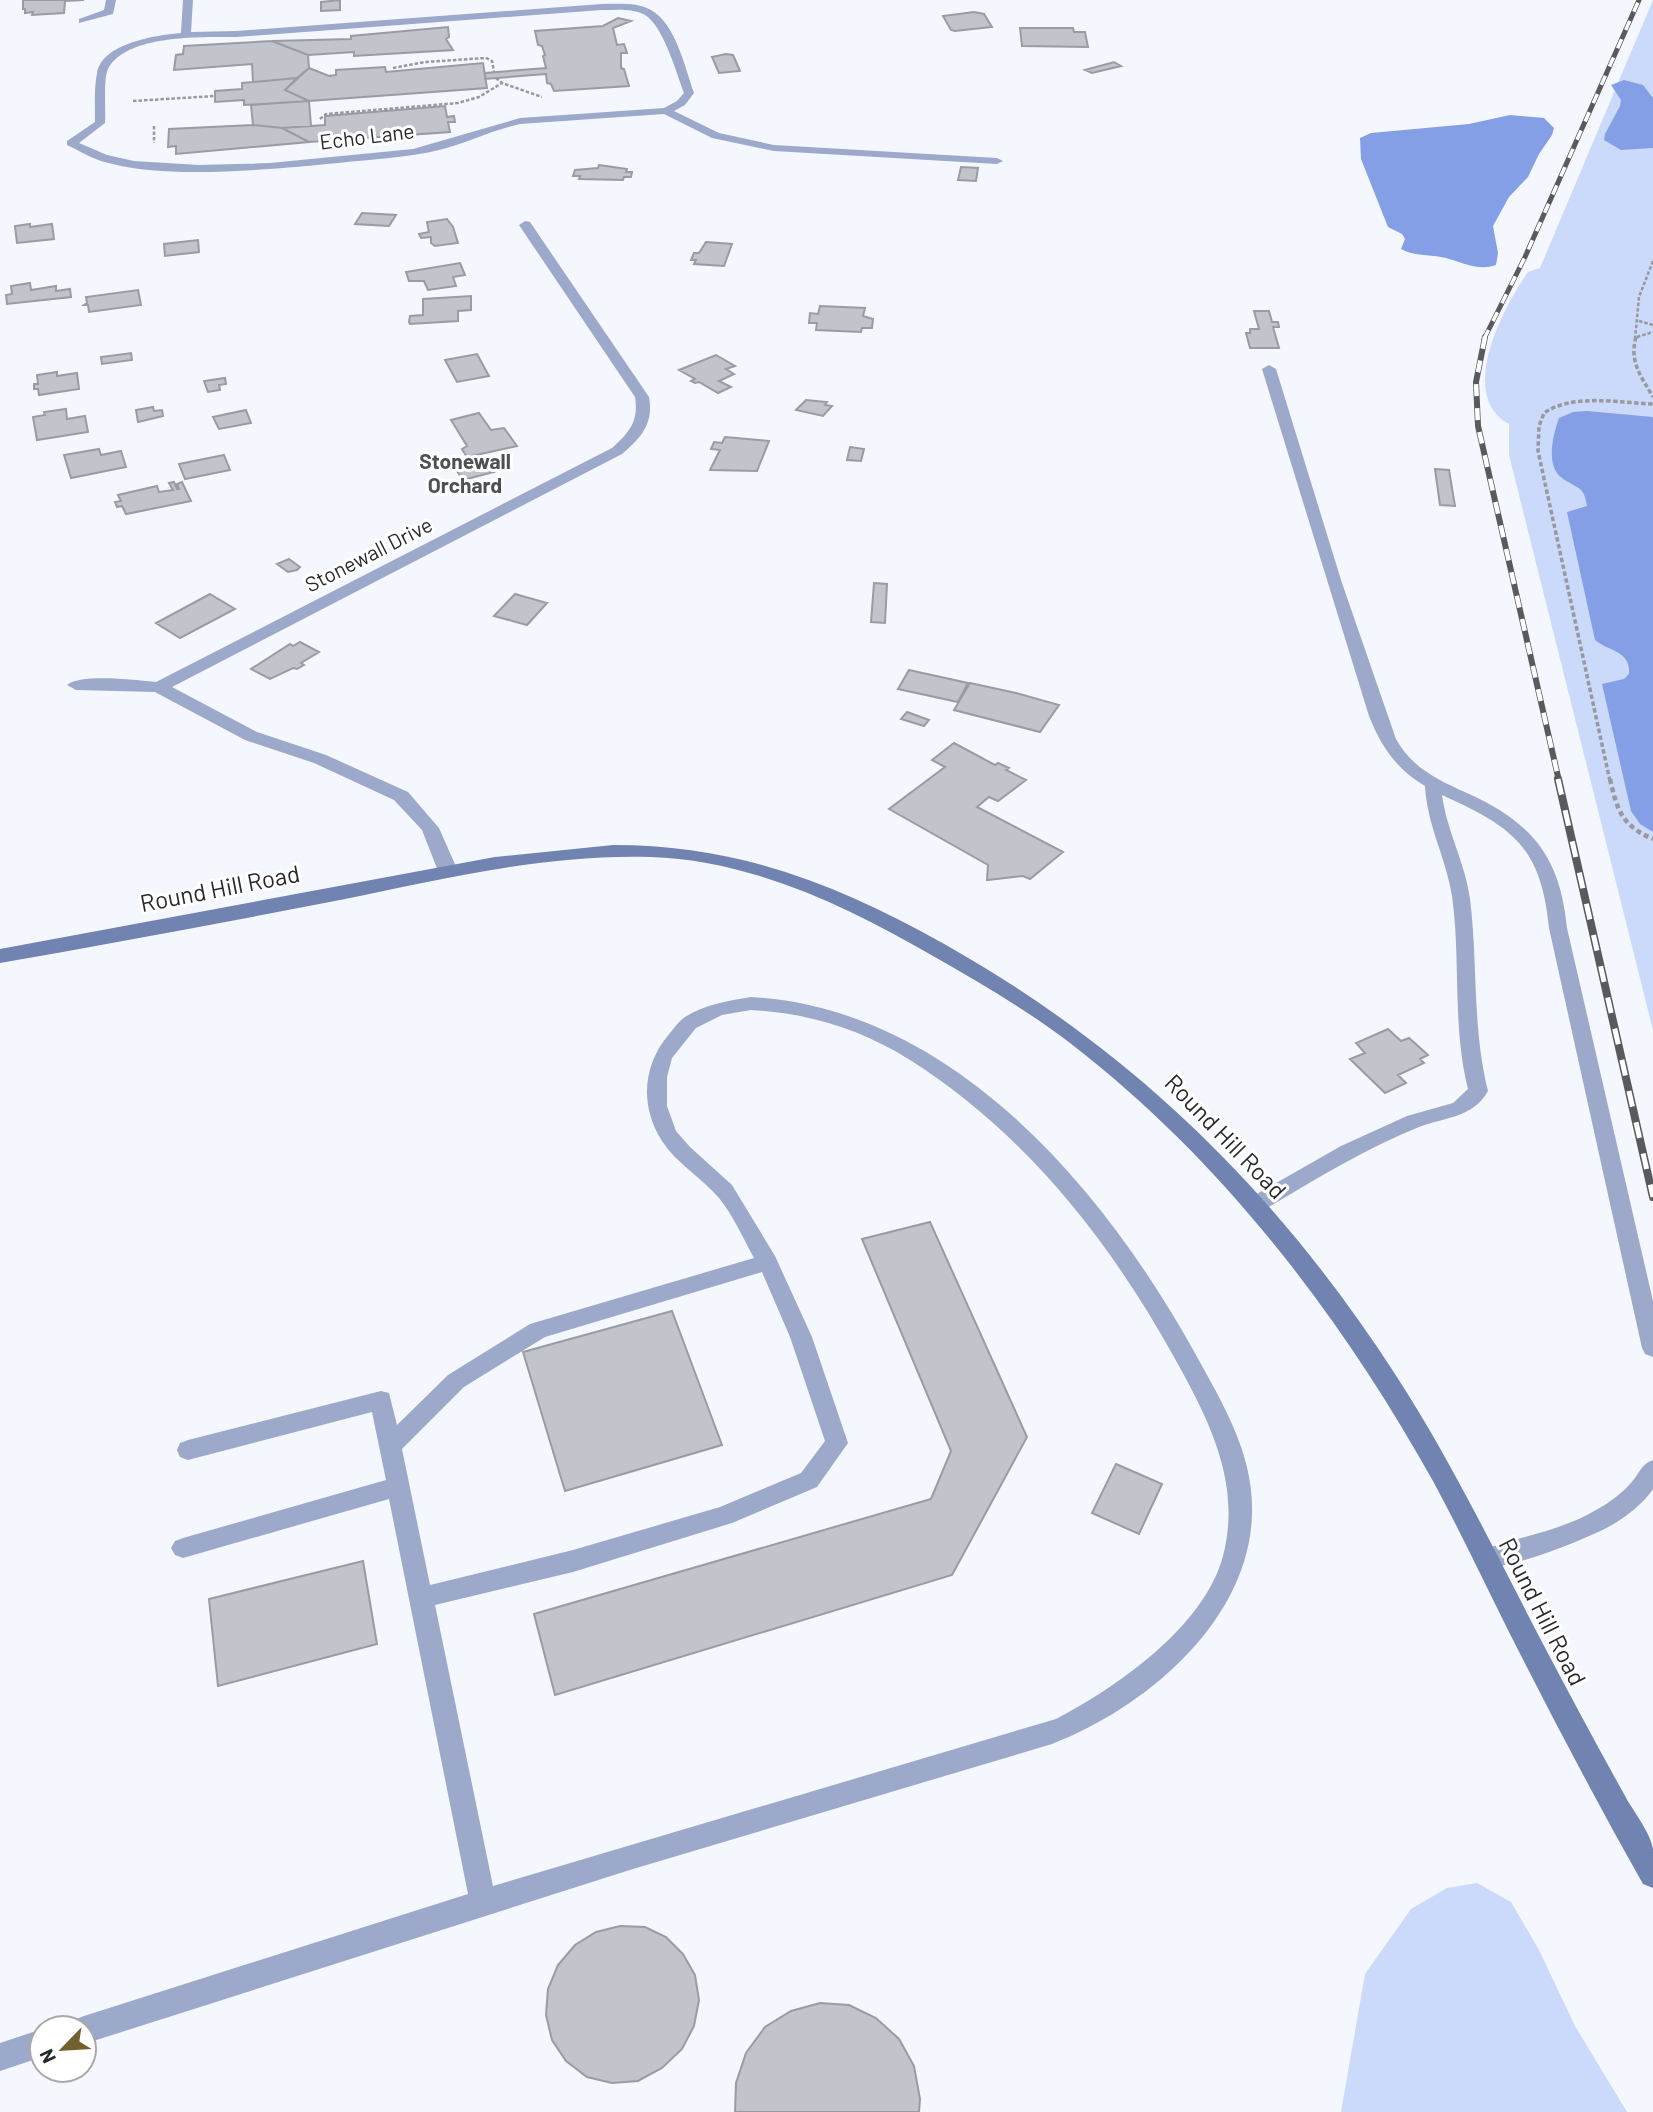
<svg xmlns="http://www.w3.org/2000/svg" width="1653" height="2112" viewBox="0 0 1653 2112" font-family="Barlow,sans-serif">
  <rect width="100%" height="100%" fill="#f4f7fe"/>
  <!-- green -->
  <path fill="#cbd9fa" d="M1653,0V1030L1509,455V424C1456,395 1504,306 1528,272L1540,268Z
    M1477,1883L1511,1902L1539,1950L1575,2026L1627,2112H1341L1365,1974L1411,1909L1447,1888Z"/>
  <!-- water -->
  <path fill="#849fe6" d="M1624,80L1643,85L1653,98V148L1621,150L1604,140L1605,134L1620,106L1621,100L1611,85Z
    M1510,115L1544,118L1554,128L1552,135L1539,154L1528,177L1509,197L1493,226L1498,253L1496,265C1478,271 1464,263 1446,258C1430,254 1416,257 1401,249L1405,239L1402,234L1388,227L1361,159L1360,138L1371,133L1469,124Z
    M1587,411L1653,417V832L1640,824L1631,811L1602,684L1624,679L1629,674C1631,651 1610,652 1595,640L1567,512L1587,506C1584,485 1577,489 1562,478C1545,466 1553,435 1559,418L1573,412Z"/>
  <!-- building -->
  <path fill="#c1c4cb" stroke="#999ca2" stroke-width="2" d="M23,0H84L65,1L64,13L32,15L33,12L25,13V9H23Z
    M340,0V10L321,11V2Z
    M974,12L984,14L992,27L955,31L951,30L943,16Z
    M618,18L631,21L613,28L617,45L624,44L627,53H621V68L624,69L629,86L554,91L551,84L547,83L546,74L485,79V73L546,68L543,56L545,55L542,46L538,45L535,31L603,26Z
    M448,27L449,37L446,39L453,50L354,56V52L308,55L272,41L351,39V36Z
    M1020,28H1073L1074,32H1085L1088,47L1022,46Z
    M272,41L308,55L309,68L297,78L253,82L252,64L174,70L176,55L183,54L184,46Z
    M726,54L733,55L740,71L719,73L712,57Z
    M1114,62L1121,66L1092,73L1085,70Z
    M483,63L487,88L309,101L285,90L309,68L329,76L336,75V70L385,67L386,72Z
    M297,78L285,90L309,101L244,105V100L215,102V91L242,89V83Z
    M309,101L311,126L282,128L253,125L251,105Z
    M445,106L447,117L454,116L455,122H448L450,132L309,142L282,128L325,125V116Z
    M253,125L282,128L309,142L176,154V146L168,147L169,129Z
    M599,165L627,169L626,172H632L631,177H624L623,180L579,179L580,176H573L575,170L598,168Z
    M961,167L978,168L976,181L958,180Z
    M362,213L396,215L389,226L355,224Z
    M447,219L453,227L458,243L435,246L431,243V237L421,238L419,234L429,232L427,222Z
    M30,224V227L52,224L54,239L17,243L15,226Z
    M198,240L199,252L165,256L164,244Z
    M706,242L732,244L724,266L694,264L696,260H691L694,253H699Z
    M460,263L465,275L453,277L456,286L428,290L424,281H409L406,272Z
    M30,283L31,290L56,286V291L70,289L71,297L7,304L6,295L12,294L11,286Z
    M138,290L141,305L89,312L88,305H84L87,303L86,297Z
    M471,296V310L458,311V321L410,324L409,322L410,316L423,315V299Z
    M820,306L865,308L863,316L873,319L872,328H862L861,332L816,330L817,323H809L810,313L818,314Z
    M1254,311H1269L1272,322H1278L1279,327H1273L1279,348H1250L1246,333H1250V329H1259Z
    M131,353L132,360L102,364L101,357Z
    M477,354L489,376L457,382L445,360Z
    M716,355L735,366L726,369L734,374L719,381L731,387L718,393L699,382L695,383L691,381L695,379L679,370Z
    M57,372V376L77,373L79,389L39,395L38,389H34V384H38L37,375Z
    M225,378L226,384L219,385L220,390L208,392L204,381Z
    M806,400L827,402L825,405L832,406L823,416L796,410Z
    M153,407L154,411L162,410L163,416L138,422L136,410Z
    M66,409L67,419L85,416L88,432L37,440L33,417L45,415L44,412Z
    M246,410L251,423L219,429L213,417Z
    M479,413L491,430L504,428L517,446L467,457L462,449L467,446L451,420Z
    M725,437L769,441L757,471L710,470L720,450L711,449L714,442L722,443Z
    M850,447L864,449L861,461L847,460Z
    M99,449L101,455L121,451L126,467L71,478L64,455Z
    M224,455L230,470L185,479L179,464Z
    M484,458L494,472L463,480L453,465Z
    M1435,469L1449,470L1455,506L1440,505Z
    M174,482L177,489H179L177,484L182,482L191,501L126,514L122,506L117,507L115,502L121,501L118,495L157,486L159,492L173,490L169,483Z
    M289,559L300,567L297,570L288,572L277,564Z
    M874,583L887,584L885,623L871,622Z
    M210,594L235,609L180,638L156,623Z
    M515,594L547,603L527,625L494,616Z
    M300,642L319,652L301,663L304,665L297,669L293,668L270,679L251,669L290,644L293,646Z
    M909,670L968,683L958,702L898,689Z
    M970,683L1016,693L1059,705L1040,732L954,710Z
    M907,712L929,720L924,726L901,719Z
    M954,743L995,765L998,763L1009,768L1006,770L1026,780L998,801L989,797L977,807L1063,852L1030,879L1023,876L987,880L988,865L889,809L945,767L932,760Z
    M1388,1029L1401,1041L1409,1038L1428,1055L1420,1059L1424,1063L1398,1075L1406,1083L1385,1093L1350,1059L1365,1053L1356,1043Z
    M930,1222L1027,1437L952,1575L555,1695L534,1614L931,1499L951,1451L862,1239Z
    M672,1311L722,1445L565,1491L523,1352Z
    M1116,1464L1162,1484L1139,1534L1092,1513Z
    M363,1561L377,1644L218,1686L209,1599Z
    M620,1926L645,1927L666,1937L683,1954L695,1975L699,2000L694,2026L682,2049L662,2068L638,2081L612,2083L587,2077L566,2061L552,2040L546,2015L548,1989L558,1965L575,1945L596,1932Z
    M820,2003L849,2005L876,2018L899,2039L914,2066L920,2099L919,2112H735L736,2083L746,2053L765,2027L791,2011Z"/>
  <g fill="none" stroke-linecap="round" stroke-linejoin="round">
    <!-- path-far2 -->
    <path stroke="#97999e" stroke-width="2.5" stroke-dasharray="3.5 2" stroke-linecap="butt" d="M393,68L425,62L486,58L492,61L494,72
      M496,78L502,83L542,97
      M133,101L215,96
      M320,119L326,114L458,103L479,97L502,83
      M154,126V143
      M1639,321L1653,325
      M1637,337L1653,332
      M1635,339L1639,297L1653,261"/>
    <!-- path-far1 -->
    <path stroke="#97999e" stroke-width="3.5" stroke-dasharray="4.5 2.5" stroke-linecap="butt" d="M1636,337C1629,362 1641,376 1653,397
      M1610,781L1538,451L1539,426L1544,413C1573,393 1620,403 1653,404"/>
    <!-- path -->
    <path stroke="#97999e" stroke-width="4.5" stroke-dasharray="5 3.5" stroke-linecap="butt" d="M1610,779C1617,810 1622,826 1653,839"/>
    <!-- lane -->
    <path fill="#9ca9ca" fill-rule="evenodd" d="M106,0H116L113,14L79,23V19L104,10Z
      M183,0H193L191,32L236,31L602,4C618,4 637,2 651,10C676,24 685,68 694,93L685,105L674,111L719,133L774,145L997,158L1003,161L997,164L774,151L712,138L664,114L520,124C492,130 467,143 439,150C407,158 372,159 339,163C271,169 166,181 101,161C89,157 78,150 67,145V141L95,122C95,106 94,88 97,73C102,43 157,35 181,33ZM602,10C616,10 633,8 645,15C664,27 676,72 684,93L677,101L664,108L520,118L413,149L270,163L199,165L134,161L107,155L79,143L105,123C106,110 103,79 108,69C126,34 203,37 236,37Z
      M1269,365L1276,369L1342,583L1396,739C1412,768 1438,780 1467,793C1533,823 1560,857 1567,928L1653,1301V1357L1645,1354L1642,1348L1549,928C1541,847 1513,827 1442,795C1447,832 1465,862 1470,899C1478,963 1472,1027 1488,1091C1473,1118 1445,1117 1419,1127C1364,1149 1313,1181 1262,1211L1255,1213L1248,1211L1245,1205L1248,1199L1341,1146L1407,1116L1453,1103L1468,1089C1452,1025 1461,960 1452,896C1446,858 1427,825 1425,786C1396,769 1381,746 1369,716L1262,369Z
      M751,997C953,1008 1105,1190 1196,1355C1223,1404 1254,1455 1252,1513C1250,1621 1145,1708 1052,1744L633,1869L84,2044V2028H71L74,2020L84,2016L468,1894L389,1499L183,1558L175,1555L171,1548L175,1541L183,1538L386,1480L372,1412L188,1460L180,1457L177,1450L180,1443L188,1440L381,1391L389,1393L397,1425L448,1375L530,1324L754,1258C743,1238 733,1215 719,1198C701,1177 677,1164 662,1141C639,1105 643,1064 670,1033C675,1027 679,1021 685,1017C706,1004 727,1001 751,997ZM751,1010C808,1013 861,1029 910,1060C1025,1133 1109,1240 1174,1357C1209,1420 1242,1483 1223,1556C1204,1627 1117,1687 1056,1719L493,1886L435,1605L573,1572L732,1523L817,1487L848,1443L812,1337L775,1256L732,1185L690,1147L676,1131L667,1106V1077L672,1058L696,1028L722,1015ZM762,1272L790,1337L825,1441L801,1473L720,1507L573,1550L430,1585L402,1449L464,1387L545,1337Z
      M1653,1460V1489C1643,1504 1627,1516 1612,1525C1589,1538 1499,1575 1477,1566L1473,1559L1477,1552C1516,1537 1559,1532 1596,1510C1609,1503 1621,1494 1631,1483C1639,1474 1641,1464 1653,1460Z
      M42,2029V2057L0,2071V2043Z"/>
    <!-- street -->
    <path fill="#9ca9ca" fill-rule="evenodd" d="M525,221L530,222L649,397C654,423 641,438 622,454L172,687L257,732L326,755L408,792L439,828L458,871L455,875H441L438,871L422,830L394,800L314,763L245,740L155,692L76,690L67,685C79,673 139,680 156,682L612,448C629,433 639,421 635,397L519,225Z"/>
    <!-- secondary -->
    <path fill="#7183b1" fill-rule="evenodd" d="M613,845C738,845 838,884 946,945C1135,1052 1277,1192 1395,1374C1451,1460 1495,1552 1542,1642C1569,1693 1596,1744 1624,1794C1632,1810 1650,1831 1653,1849C1653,1861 1653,1876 1653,1888L1643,1884C1595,1799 1550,1713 1506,1626C1482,1578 1459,1529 1433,1481C1340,1315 1222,1160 1070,1043C1027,1010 980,983 933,956C847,906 751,860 650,857C545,854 442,879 340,900C227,922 114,943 0,963V949L495,857Z"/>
    <!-- rail-far2 casing -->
    <g stroke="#595a5d" stroke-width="5">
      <path id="rail-far2" d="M1484,339L1525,257L1639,0"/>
    </g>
    <!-- rail-far1 casing -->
    <g stroke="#595a5d" stroke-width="6">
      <path id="rail-far1" d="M1485,337L1476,382L1478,426L1559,781"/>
    </g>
    <!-- rail casing -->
    <g stroke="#595a5d" stroke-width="8">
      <path id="rail" d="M1558,779L1653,1197"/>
    </g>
    <!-- rail-far2 -->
    <use href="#rail-far2" stroke="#fff" stroke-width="3.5" stroke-dasharray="10" stroke-linecap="butt"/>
    <!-- rail-far1 -->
    <use href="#rail-far1" stroke="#fff" stroke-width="4.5" stroke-dasharray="12" stroke-linecap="butt"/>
    <!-- rail -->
    <use href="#rail" stroke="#fff" stroke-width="5" stroke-dasharray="16" stroke-linecap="butt"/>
  </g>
  <g text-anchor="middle" stroke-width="6" stroke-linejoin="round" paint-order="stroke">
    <!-- far-street labels -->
    <g font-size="21" fill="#28292b" stroke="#fff">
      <text transform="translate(367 137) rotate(-7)" y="7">Echo Lane</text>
      <text transform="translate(369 555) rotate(-27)" y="7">Stonewall Drive</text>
    </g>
    <!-- far-neighbourhood labels -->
    <g font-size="21" font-weight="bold" fill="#4d5055" stroke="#fff">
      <text x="465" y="469">Stonewall<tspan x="465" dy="24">Orchard</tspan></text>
    </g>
    <!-- street labels -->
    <g font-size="24" fill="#28292b" stroke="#fff">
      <text transform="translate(220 889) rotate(-11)" y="8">Round Hill Road</text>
      <text transform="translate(1225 1137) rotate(46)" y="8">Round Hill Road</text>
      <text transform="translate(1542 1612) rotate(63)" y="8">Round Hill Road</text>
    </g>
  </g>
  <!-- north arrow -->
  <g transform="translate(63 2049) rotate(245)"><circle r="33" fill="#ffffff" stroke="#a9a9aa" stroke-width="2"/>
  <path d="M0-5L12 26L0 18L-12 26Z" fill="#74602f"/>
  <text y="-10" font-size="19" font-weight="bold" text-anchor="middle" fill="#28292b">N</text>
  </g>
</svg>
